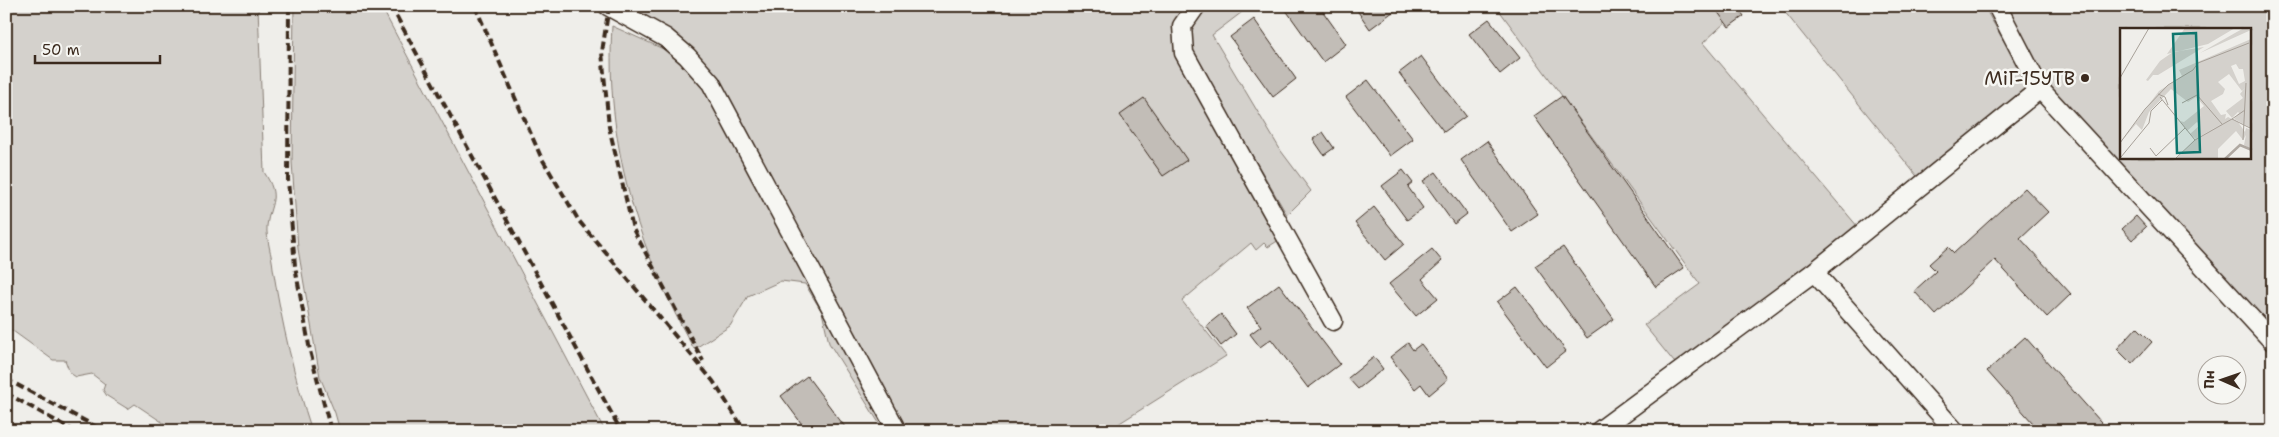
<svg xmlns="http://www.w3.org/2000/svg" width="2279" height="437" viewBox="0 0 2279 437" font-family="'Shantell Sans',sans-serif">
  <rect width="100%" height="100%" fill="#efeeea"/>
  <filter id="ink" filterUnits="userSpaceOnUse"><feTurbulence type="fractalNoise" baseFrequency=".02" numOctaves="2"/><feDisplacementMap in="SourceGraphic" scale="10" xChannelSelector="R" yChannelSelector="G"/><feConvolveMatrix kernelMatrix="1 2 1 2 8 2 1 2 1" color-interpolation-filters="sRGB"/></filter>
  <g filter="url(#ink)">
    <!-- green -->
    <path fill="#d4d1cc" stroke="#887e75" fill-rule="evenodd" d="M6,6H258L264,172C281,198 270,202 267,226C266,239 272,255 273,268C282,325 294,376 312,431H170L165,424L135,404L128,409L107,396L103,390L105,384L92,374L76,377L70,373L65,360H53L6,326Z
      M294,6H381L605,431H340L335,413L320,377L298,249L292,162Z
      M606,6H1195L1181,40L1279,240L1268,247L1264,243L1256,250L1251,243L1182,301L1226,356L1107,431H903L714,79Z
      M1210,6H1250L1212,35L1281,151L1311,191L1287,215L1190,48C1190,30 1196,17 1210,6Z
      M1496,6H1743L1703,43L1858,227L1680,364L1674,362L1644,325L1700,284Z
      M1780,6H1984C1996,29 2020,65 2026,88C2029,99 2025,108 2020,118L1939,181L1920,180Z
      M2004,6H2273V331L2045,85ZM2122,29H2250V158H2122Z
      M612,26L670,52L681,61L705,87L894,431H884L829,343L822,312L805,284L781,281L748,296L730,326L694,349C637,248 605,142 612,26Z"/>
    <!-- building -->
    <path fill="#c2bdb7" stroke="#3b2a1e" d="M1283,6H1319L1346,44L1323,62Z
      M1354,6H1390L1394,11L1370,29Z
      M1723,6H1737L1744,16L1729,27L1717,11Z
      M1254,19L1296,79L1273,97L1230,37Z
      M1489,19L1520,58L1500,74L1469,34Z
      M1421,56L1466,116L1444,132L1399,73Z
      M1368,80L1413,139L1390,156L1346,97Z
      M1562,96L1684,268L1656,287L1534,116Z
      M1144,98L1187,160L1163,176L1120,115Z
      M1323,132L1334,148L1324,155L1313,139Z
      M1487,141L1538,214L1512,232L1461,160Z
      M1403,170L1413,183L1408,187L1423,208L1407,220L1382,186Z
      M1436,172L1467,214L1454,224L1423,181Z
      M2025,188L2048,212L2020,238L2071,294L2047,317L1995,260L1936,315L1914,291L1936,271L1929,264L1948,247L1954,253Z
      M1374,207L1404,244L1385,260L1355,223Z
      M2136,216L2146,227L2132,240L2122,229Z
      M1563,247L1614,319L1587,338L1535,266Z
      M1432,249L1442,261L1422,279L1438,298L1416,316L1389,284Z
      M1279,284L1340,364L1308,388L1271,339L1260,347L1250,334L1261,326L1247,308Z
      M1517,287L1566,351L1546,367L1497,302Z
      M1221,314L1236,334L1221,346L1206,326Z
      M2137,327L2152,342L2132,364L2117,349Z
      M2025,337L2109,431H2040L1987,371Z
      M1408,343L1413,350L1421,344L1448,379L1429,395L1421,384L1415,389L1390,357Z
      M1374,357L1383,369L1358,389L1348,378Z
      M807,376L848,431H807L781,396Z"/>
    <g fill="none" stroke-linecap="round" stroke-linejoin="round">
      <!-- minor casing -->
      <g stroke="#3b2a1e" stroke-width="21">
        <path id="minor" d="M608,6L666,38L687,56L711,83L897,431
          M1196,6L1182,26L1184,53L1333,321
          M1997,6L2040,89L2273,342
          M1814,272L1955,431
          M1599,431L1814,272L2040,89"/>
      </g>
      <!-- minor -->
      <use href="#minor" stroke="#f6f6f2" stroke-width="18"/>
      <!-- rail -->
      <path stroke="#3b2a1e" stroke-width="4" stroke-dasharray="8 4" stroke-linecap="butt" d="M289,6L288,180L295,266L310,351L331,431
        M391,6L621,431
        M475,6L541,157L579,221L713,381L745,431
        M609,6L602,52L609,127L633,229L703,361
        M6,379L104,431
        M6,393L74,431
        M6,428L13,431"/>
    </g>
  </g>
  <!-- markers -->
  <circle fill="#3b2a1e" stroke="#f6f6f2" stroke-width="2" cx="2085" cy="78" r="5"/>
  <g text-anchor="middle" stroke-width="5" stroke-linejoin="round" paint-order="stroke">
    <!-- poi labels -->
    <g font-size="19" fill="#3b2a1e" stroke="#f6f6f2" text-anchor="end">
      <text x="2075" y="85">МіГ-15УТВ</text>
    </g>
  </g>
  <!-- overview -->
  <g transform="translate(2120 28)">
    <rect width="131" height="131" fill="#efeeea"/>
    <path d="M65,0H115L88,16L47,26ZM124,0L131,2L80,25L115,5ZM131,11V100L114,91L119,85L118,84L112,90L106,83L123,70L120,66L125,60L122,63L109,46L98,54L105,61L103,66L91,73L101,87L106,86L105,91L108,89L118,94L125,104L126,100L131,102V121L124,117L126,107L123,112L116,103L98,121V131H56L75,112L103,95L76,111L70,106L80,97L77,94L67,103L60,93L64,94L84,78L76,69L68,74L51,61L29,84L22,102L16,96L0,115L39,63L62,48L59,42ZM116,36L119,41H123L125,53L119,56L111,38ZM84,19L38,47H33L28,53L26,52L40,33L53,24Z" fill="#d4d1cc" fill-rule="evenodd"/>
    <path fill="none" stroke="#afa8a1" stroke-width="2.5" d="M105,131L120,117L132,122"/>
    <path fill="none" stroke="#a7a098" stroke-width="1" d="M0,50L29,0M38,66L45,69L48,77M40,69L75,112M62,75L77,67L102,96M112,91L125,82M123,112L126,55M0,115L25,81L48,57L73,42L78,35L129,15M30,120L36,128L65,100M1,129L29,95L31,83L42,72M55,131L75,112L112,91L132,101"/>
    <path fill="#0f766e" fill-opacity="0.15" stroke="#0f766e" stroke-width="2.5" d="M76,5L80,124L57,125L53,6Z"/>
    <rect width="131" height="131" fill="none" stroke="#3b2a1e" stroke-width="2.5"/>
  </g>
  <!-- margin -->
  <rect width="2279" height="437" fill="none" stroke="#f6f6f2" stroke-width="25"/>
  <rect x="12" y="12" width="2254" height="412" fill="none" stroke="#3b2a1e" stroke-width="2" filter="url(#ink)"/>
  <!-- north arrow -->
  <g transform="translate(2222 380) rotate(272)"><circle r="24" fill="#f6f6f2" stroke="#aba49d"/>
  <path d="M0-4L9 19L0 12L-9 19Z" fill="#3b2a1e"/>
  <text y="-8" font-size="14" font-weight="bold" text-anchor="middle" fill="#3b2a1e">Пн</text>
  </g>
  <!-- scale -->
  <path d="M35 55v8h125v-8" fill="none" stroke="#3b2a1e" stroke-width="2.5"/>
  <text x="42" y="55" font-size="15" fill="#3b2a1e" stroke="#f6f6f2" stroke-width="4" paint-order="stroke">50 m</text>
</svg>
